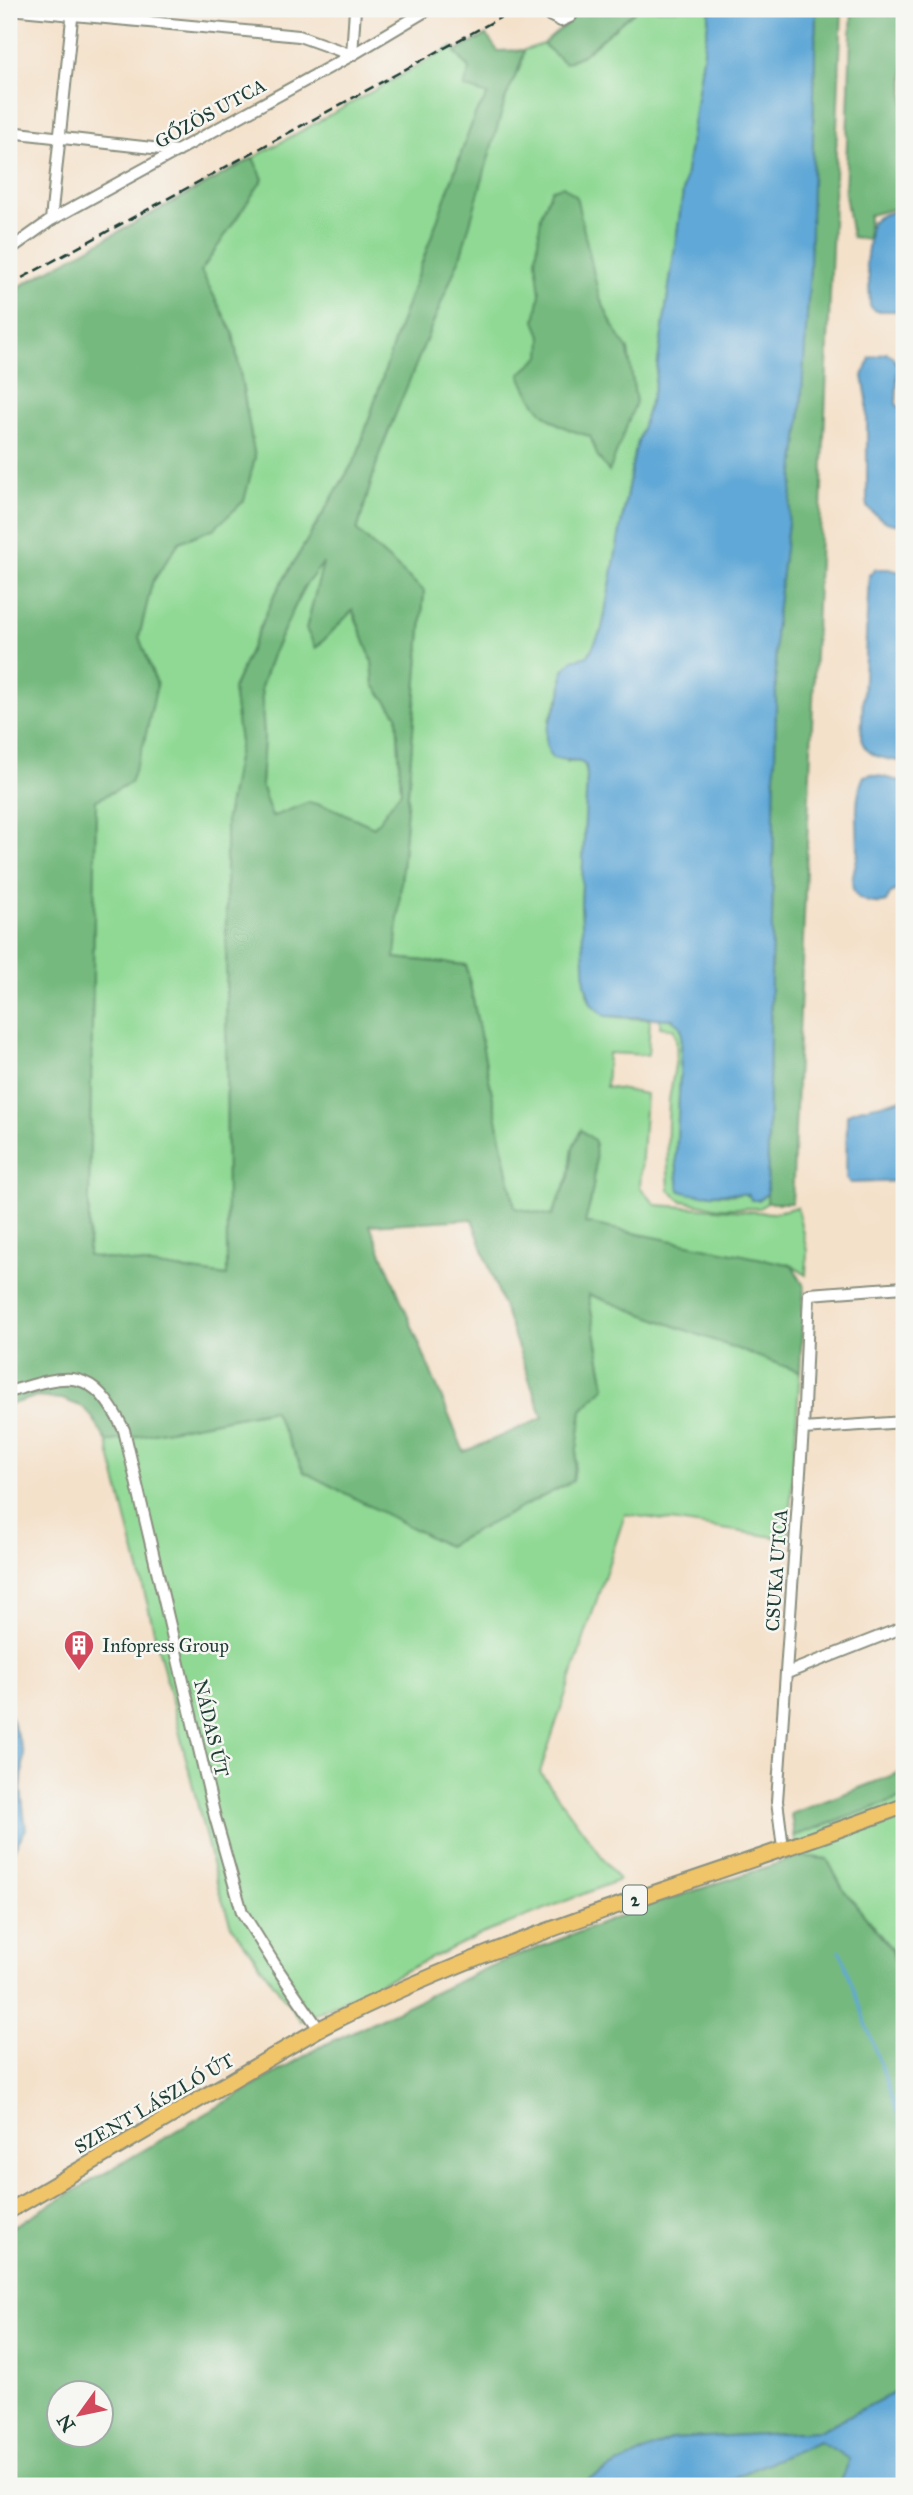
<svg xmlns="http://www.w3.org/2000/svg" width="913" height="2495" viewBox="0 0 913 2495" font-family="'IM FELL Great Primer',serif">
  <rect width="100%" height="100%" fill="#f6f6f2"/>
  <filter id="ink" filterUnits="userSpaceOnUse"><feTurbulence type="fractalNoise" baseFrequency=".0143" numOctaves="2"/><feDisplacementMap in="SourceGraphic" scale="14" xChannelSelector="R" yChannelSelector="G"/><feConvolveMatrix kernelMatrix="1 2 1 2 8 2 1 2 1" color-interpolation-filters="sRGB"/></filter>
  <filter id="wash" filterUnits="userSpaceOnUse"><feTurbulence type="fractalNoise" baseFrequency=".00686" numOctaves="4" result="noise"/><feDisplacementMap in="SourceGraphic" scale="28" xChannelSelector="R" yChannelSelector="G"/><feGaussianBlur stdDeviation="1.57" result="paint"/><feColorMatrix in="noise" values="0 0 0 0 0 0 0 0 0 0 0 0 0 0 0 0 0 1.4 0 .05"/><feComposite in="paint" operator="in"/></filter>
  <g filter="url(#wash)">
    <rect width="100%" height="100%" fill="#f4e1ca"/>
    <!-- green -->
    <path fill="#90d994" stroke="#588b64" stroke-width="2" d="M637,9H710L654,389L634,455L602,629L588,656L563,670L561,695L549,720L567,762H584L587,775L581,905L587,994C597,1023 624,1017 650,1019L648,1055L608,1053L606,1087L646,1094L640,1187L656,1205L773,1213L797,1207L807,1251L806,1275L792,1265L584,1223L591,1201L581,1130L573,1147L569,1177L551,1216L515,1208L466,965L395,958L424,592L357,531L380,452L401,398L513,78L521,67L524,50L543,44L565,63L583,55Z
      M452,47L488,95L475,115L400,324L357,456L274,596L233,689L240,742L226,819L227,1276L88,1256L96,800L130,783L157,685L139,637L152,583L179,542L215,528L255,458L233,333L201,271L263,179L253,158Z
      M324,561L306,629L316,648L352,610L372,661L374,685L397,715L401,791L374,828L332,808L281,814L271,817L261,785L264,737L261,687L272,655L304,587Z
      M660,1018C672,1018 678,1021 682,1031L676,1159L679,1190C687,1194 732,1196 742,1193L758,1200L767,1194V1203L759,1208H719L682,1201L669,1190C667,1161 667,1131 669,1101C671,1082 682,1046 673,1029L660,1027Z
      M588,1294L800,1372L788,1539L625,1514L540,1772L619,1880L477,1936L301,2021L231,1925L219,1891L107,1442L274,1410L304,1472L573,1481L582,1410L605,1387Z
      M904,1797V1996L892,1950L843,1889L827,1859L800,1856L794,1836Z"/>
    <!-- forest -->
    <path fill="#74b97e" stroke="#4a7b59" stroke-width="2" fill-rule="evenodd" d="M579,9H637L583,55L565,63L543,44L569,22Z
      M816,9H842L792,1203H767L776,703L775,631L800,422L810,269Z
      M852,9H904V206L869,215L868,239L852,237L845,194Z
      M486,35L498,51L524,50C521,69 512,81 505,100L461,255L380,452L357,531L424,591L395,958L466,965L515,1208L552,1216L569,1177L573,1147L581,1130L595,1141C597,1172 593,1193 585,1223L792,1265L804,1286L800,1372L588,1294L605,1387L582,1410L573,1481L447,1546L304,1472L273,1410L107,1442L92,1417L83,1407L62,1399L35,1397L9,1405V292L253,158L263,179L201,271L233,333L255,458L244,501L215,528L179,542L152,583L139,637L157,685L144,743L130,783L96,800L88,1256L227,1276L226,819L240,742L233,689L274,596L357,456L400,324L475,115L488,95L464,87L470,69L455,52ZM323,563L306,629L316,648L353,610L372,661L374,685L397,715L401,791L374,827L332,808L309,802L272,817L261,785L264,737L261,687L272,655L304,587ZM472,1219L543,1418L464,1452L370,1225Z
      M563,186L576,196L599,296L613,326L628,350L636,402L609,472L597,455L590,436C552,427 534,411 520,374L541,356L542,338L535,321L540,294L536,260L541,215L552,189Z
      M904,1771V1797L794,1836L791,1814Z
      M800,1856L827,1859L843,1889L892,1950L904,1996V2388L819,2431L672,2439L574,2486H9V2229L320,2047L491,1966L642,1908ZM60,2394H102V2436H60Z
      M819,2441L850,2459L840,2484L837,2486H714Z"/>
    <!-- water -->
    <path fill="#61a8d7" stroke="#407286" stroke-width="2" d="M710,9H816L810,269L800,422L775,631L776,703L767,1194L758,1200H751L749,1195C729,1189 697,1200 679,1190L676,1159L682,1031L679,1024L673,1019L605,1016L591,1004L585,983L581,905L587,775L586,766C580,759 562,760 552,758C538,733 551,722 560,698C563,690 562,679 563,670L573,660L588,656L602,629L634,455L654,389Z
      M904,209V308L897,311H875L870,306L869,277L866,263L871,224C877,214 894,212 904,209Z
      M886,353L893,356L898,366L896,404L904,411V523C888,528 878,517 867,507V399L863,376L870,358Z
      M875,569H889L904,573V762C886,758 867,759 861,739L869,575Z
      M871,774L904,782V886L891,893L886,902C878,905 861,902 856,895C847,883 857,865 858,852C858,827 853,799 864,776Z
      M904,1098V1181L850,1183L846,1178L847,1115C862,1104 886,1106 904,1098Z
      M9,1713L24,1754L21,1790L26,1829L11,1854H9Z
      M904,2388V2486H837L840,2484L850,2459L819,2441L714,2486H574L672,2439L819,2431Z"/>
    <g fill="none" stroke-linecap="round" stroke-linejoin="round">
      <!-- stream -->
      <path stroke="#61a8d7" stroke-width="2.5" d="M840,1950L904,2132"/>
    </g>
  </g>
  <g filter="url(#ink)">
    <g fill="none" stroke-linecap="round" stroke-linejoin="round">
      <!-- minor casing -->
      <g stroke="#8a8f7f" stroke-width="14">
        <path id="minor" d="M9,9L299,36L352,55L355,9
          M548,9L549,15L561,21L570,17L576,9
          M9,132L179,151
          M51,220L73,9
          M9,250L51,220L352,55L429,9
          M9,1392C70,1373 92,1366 124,1430L215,1817L242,1912L277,1968L319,2029
          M803,1429L904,1422
          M787,1673L904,1627
          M783,1848L777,1801L803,1429L809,1294L904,1287"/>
      </g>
      <!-- major casing -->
      <g stroke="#8a8f7f" stroke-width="18">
        <path id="major" d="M9,2211L319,2029C505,1933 709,1879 904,1806"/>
      </g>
      <!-- minor -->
      <use href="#minor" stroke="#fff" stroke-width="10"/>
      <!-- major -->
      <use href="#major" stroke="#f0c469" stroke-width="14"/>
      <!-- rail -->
      <path stroke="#1f3d34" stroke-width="2.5" stroke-dasharray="10 5" stroke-linecap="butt" d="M9,285L516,9"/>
    </g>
  </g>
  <!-- icons -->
  <defs>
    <g id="building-pin" transform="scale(1.575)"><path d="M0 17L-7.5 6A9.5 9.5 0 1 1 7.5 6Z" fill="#d1495b" stroke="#f6f6f2"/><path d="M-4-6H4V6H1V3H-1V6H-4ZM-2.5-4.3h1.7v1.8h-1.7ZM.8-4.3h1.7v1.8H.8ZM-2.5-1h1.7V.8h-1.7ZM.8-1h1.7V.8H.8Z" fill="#fff"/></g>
  </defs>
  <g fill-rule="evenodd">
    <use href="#building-pin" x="79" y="1645"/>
  </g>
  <g text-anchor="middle" stroke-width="5" stroke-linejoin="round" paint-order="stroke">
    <!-- shield labels -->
    <rect fill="#f6f6f2" stroke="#60746d" stroke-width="2" x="623" y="1885.5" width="24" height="29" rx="5"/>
    <g font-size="18" font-weight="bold" fill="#1f3d34">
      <text x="635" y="1906">2</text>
    </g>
    <!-- street labels -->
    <g font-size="19" fill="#1f3d34" stroke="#f6f6f2">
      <text transform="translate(210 113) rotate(-29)" y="7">GŐZÖS UTCA</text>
      <text transform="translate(776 1570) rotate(-86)" y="7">CSUKA UTCA</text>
      <text transform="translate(212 1728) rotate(77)" y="7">NÁDAS ÚT</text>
      <text transform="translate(154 2103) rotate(-30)" y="7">SZENT LÁSZLÓ ÚT</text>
    </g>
    <!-- poi labels -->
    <g font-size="19" fill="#1f3d34" stroke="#f6f6f2" text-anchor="start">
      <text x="102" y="1652">Infopress Group</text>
    </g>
  </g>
  <!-- margin -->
  <rect width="913" height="2495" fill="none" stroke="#f6f6f2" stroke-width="35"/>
  <!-- north arrow -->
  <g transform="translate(80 2414) rotate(237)"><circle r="33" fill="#f6f6f2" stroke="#a0aca6" stroke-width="2"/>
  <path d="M0-5L12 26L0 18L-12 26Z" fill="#d1495b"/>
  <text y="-10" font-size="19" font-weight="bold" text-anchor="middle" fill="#1f3d34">N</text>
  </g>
</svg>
